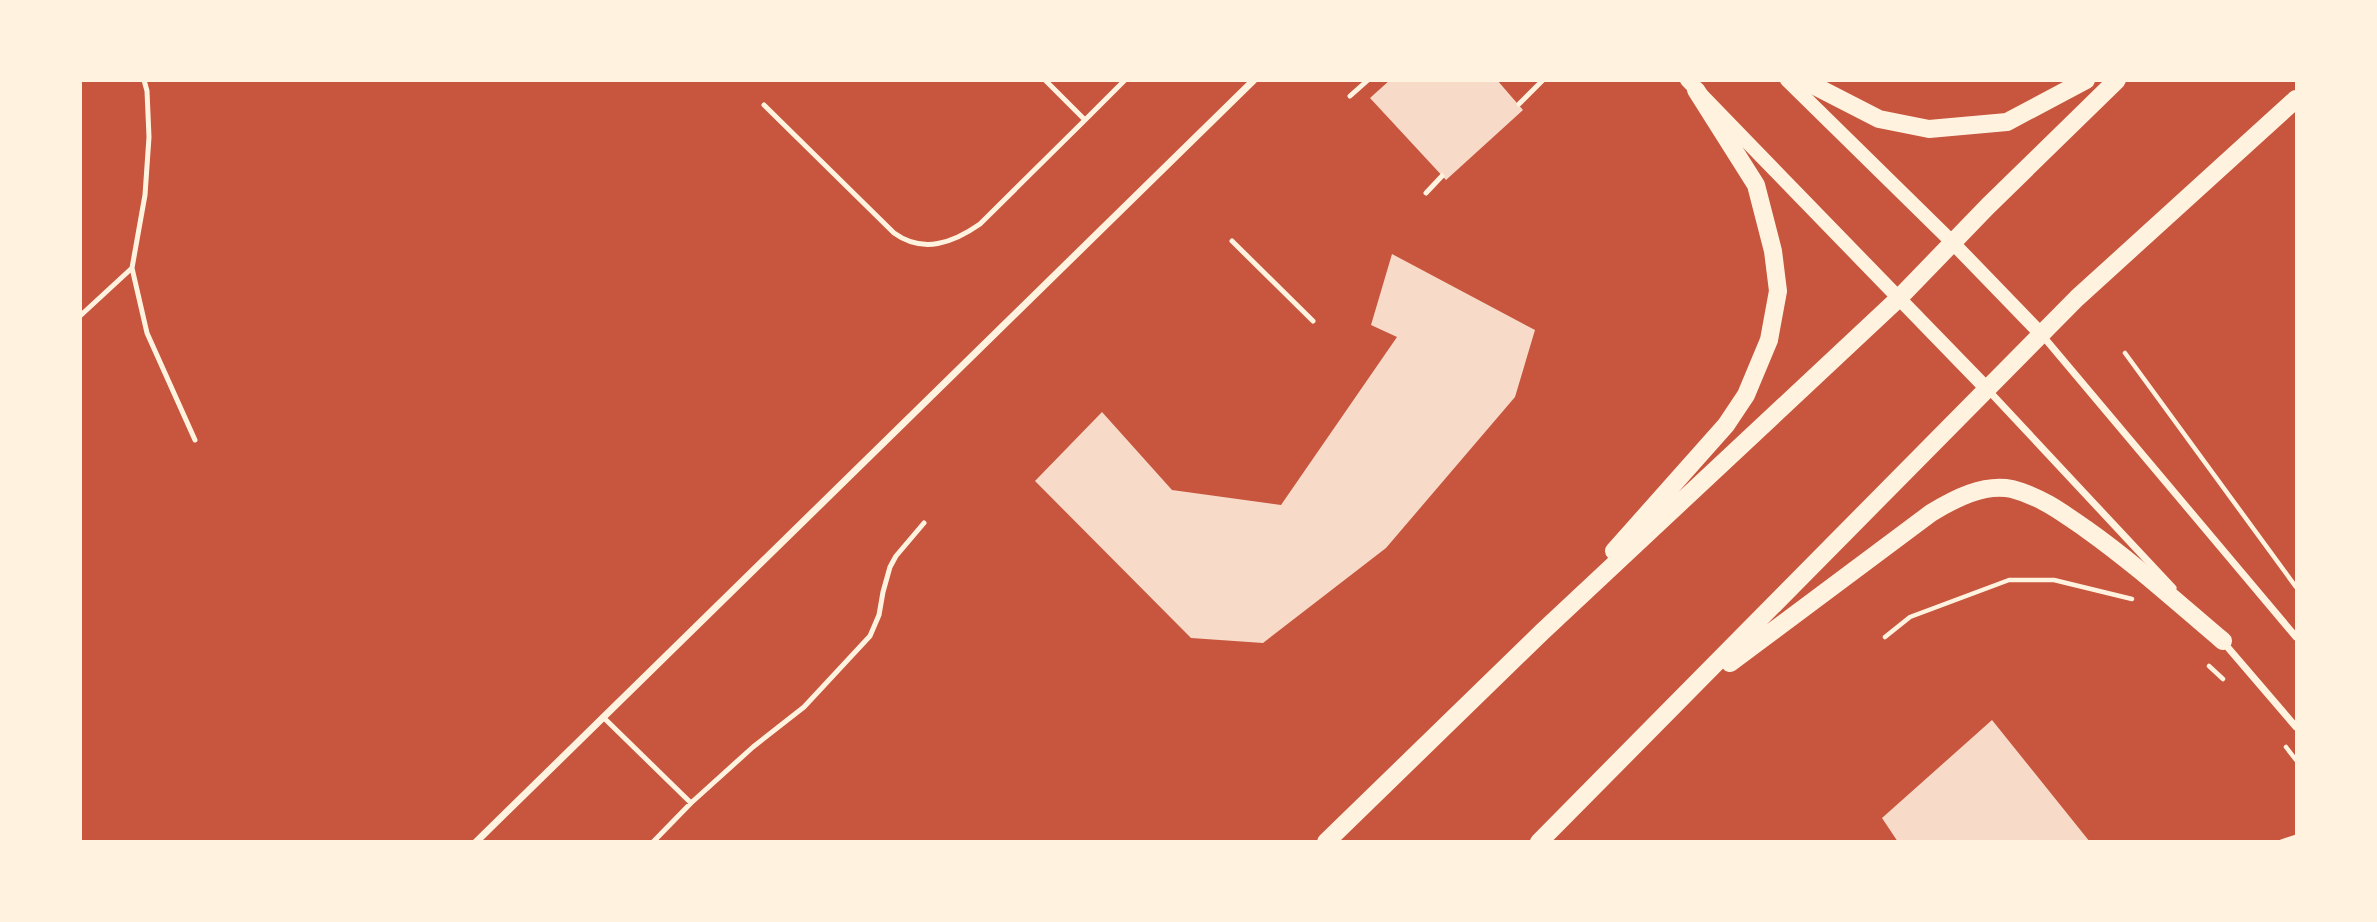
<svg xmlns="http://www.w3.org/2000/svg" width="2377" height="922" viewBox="0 0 2377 922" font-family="'Noto Serif',serif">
  <rect width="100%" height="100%" fill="#c8553d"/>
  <!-- building -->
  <path fill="#f7dbc8" d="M1390,80H1497L1523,110L1446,180L1370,98Z
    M1392,254L1535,330L1515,397L1386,548L1263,643L1191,638L1035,481L1102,412L1172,490L1281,505L1397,337L1371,325Z
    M1992,720L2090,842H1898L1882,818Z"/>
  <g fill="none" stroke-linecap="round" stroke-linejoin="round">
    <!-- path -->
    <path stroke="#fff3e0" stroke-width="4.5" d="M2125,353L2296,587
      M1885,637L1910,617L2009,580H2054L2132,599
      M2209,666L2223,679
      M2286,747L2296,760"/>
    <!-- service -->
    <path stroke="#fff3e0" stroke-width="5" d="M144,80L147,91L149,137L145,195L132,268L147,333L195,440
      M1045,80L1085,120L1125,80
      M1350,96L1368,80
      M1519,104L1543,80
      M764,105L894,233C923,254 953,243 980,224L1085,120
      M1426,193L1442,176
      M1232,241L1313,321
      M80,316L132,268
      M603,717L691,803
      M653,842L691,803L753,747L804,707L870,636L879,615L883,592L890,567L896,556L924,523
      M2281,842L2296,837"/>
    <!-- minor -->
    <path stroke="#fff3e0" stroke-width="7" d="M2042,335L2296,637
      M1988,390L2173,588
      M2224,643L2296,727
      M476,842L1254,80"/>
    <!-- secondary -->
    <path stroke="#fff3e0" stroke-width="14" d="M1687,80L1987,389
      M1787,80L1952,242L2041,334"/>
    <!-- primary -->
    <path stroke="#fff3e0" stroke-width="18" d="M1803,80L1879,119L1929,129L2007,122L2086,80
      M1614,551L1726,425L1746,395L1769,340L1778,291L1773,251L1756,185L1696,90
      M1730,663L1931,513C1954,499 1984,483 2012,489C2040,496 2063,513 2086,529C2134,563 2178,603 2223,641
      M1326,842L1542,632L1899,298L1988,206L2117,80
      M1539,842L2077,298L2296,99"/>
  </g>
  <!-- border -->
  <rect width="2377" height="922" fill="none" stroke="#fff3e0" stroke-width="164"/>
</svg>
